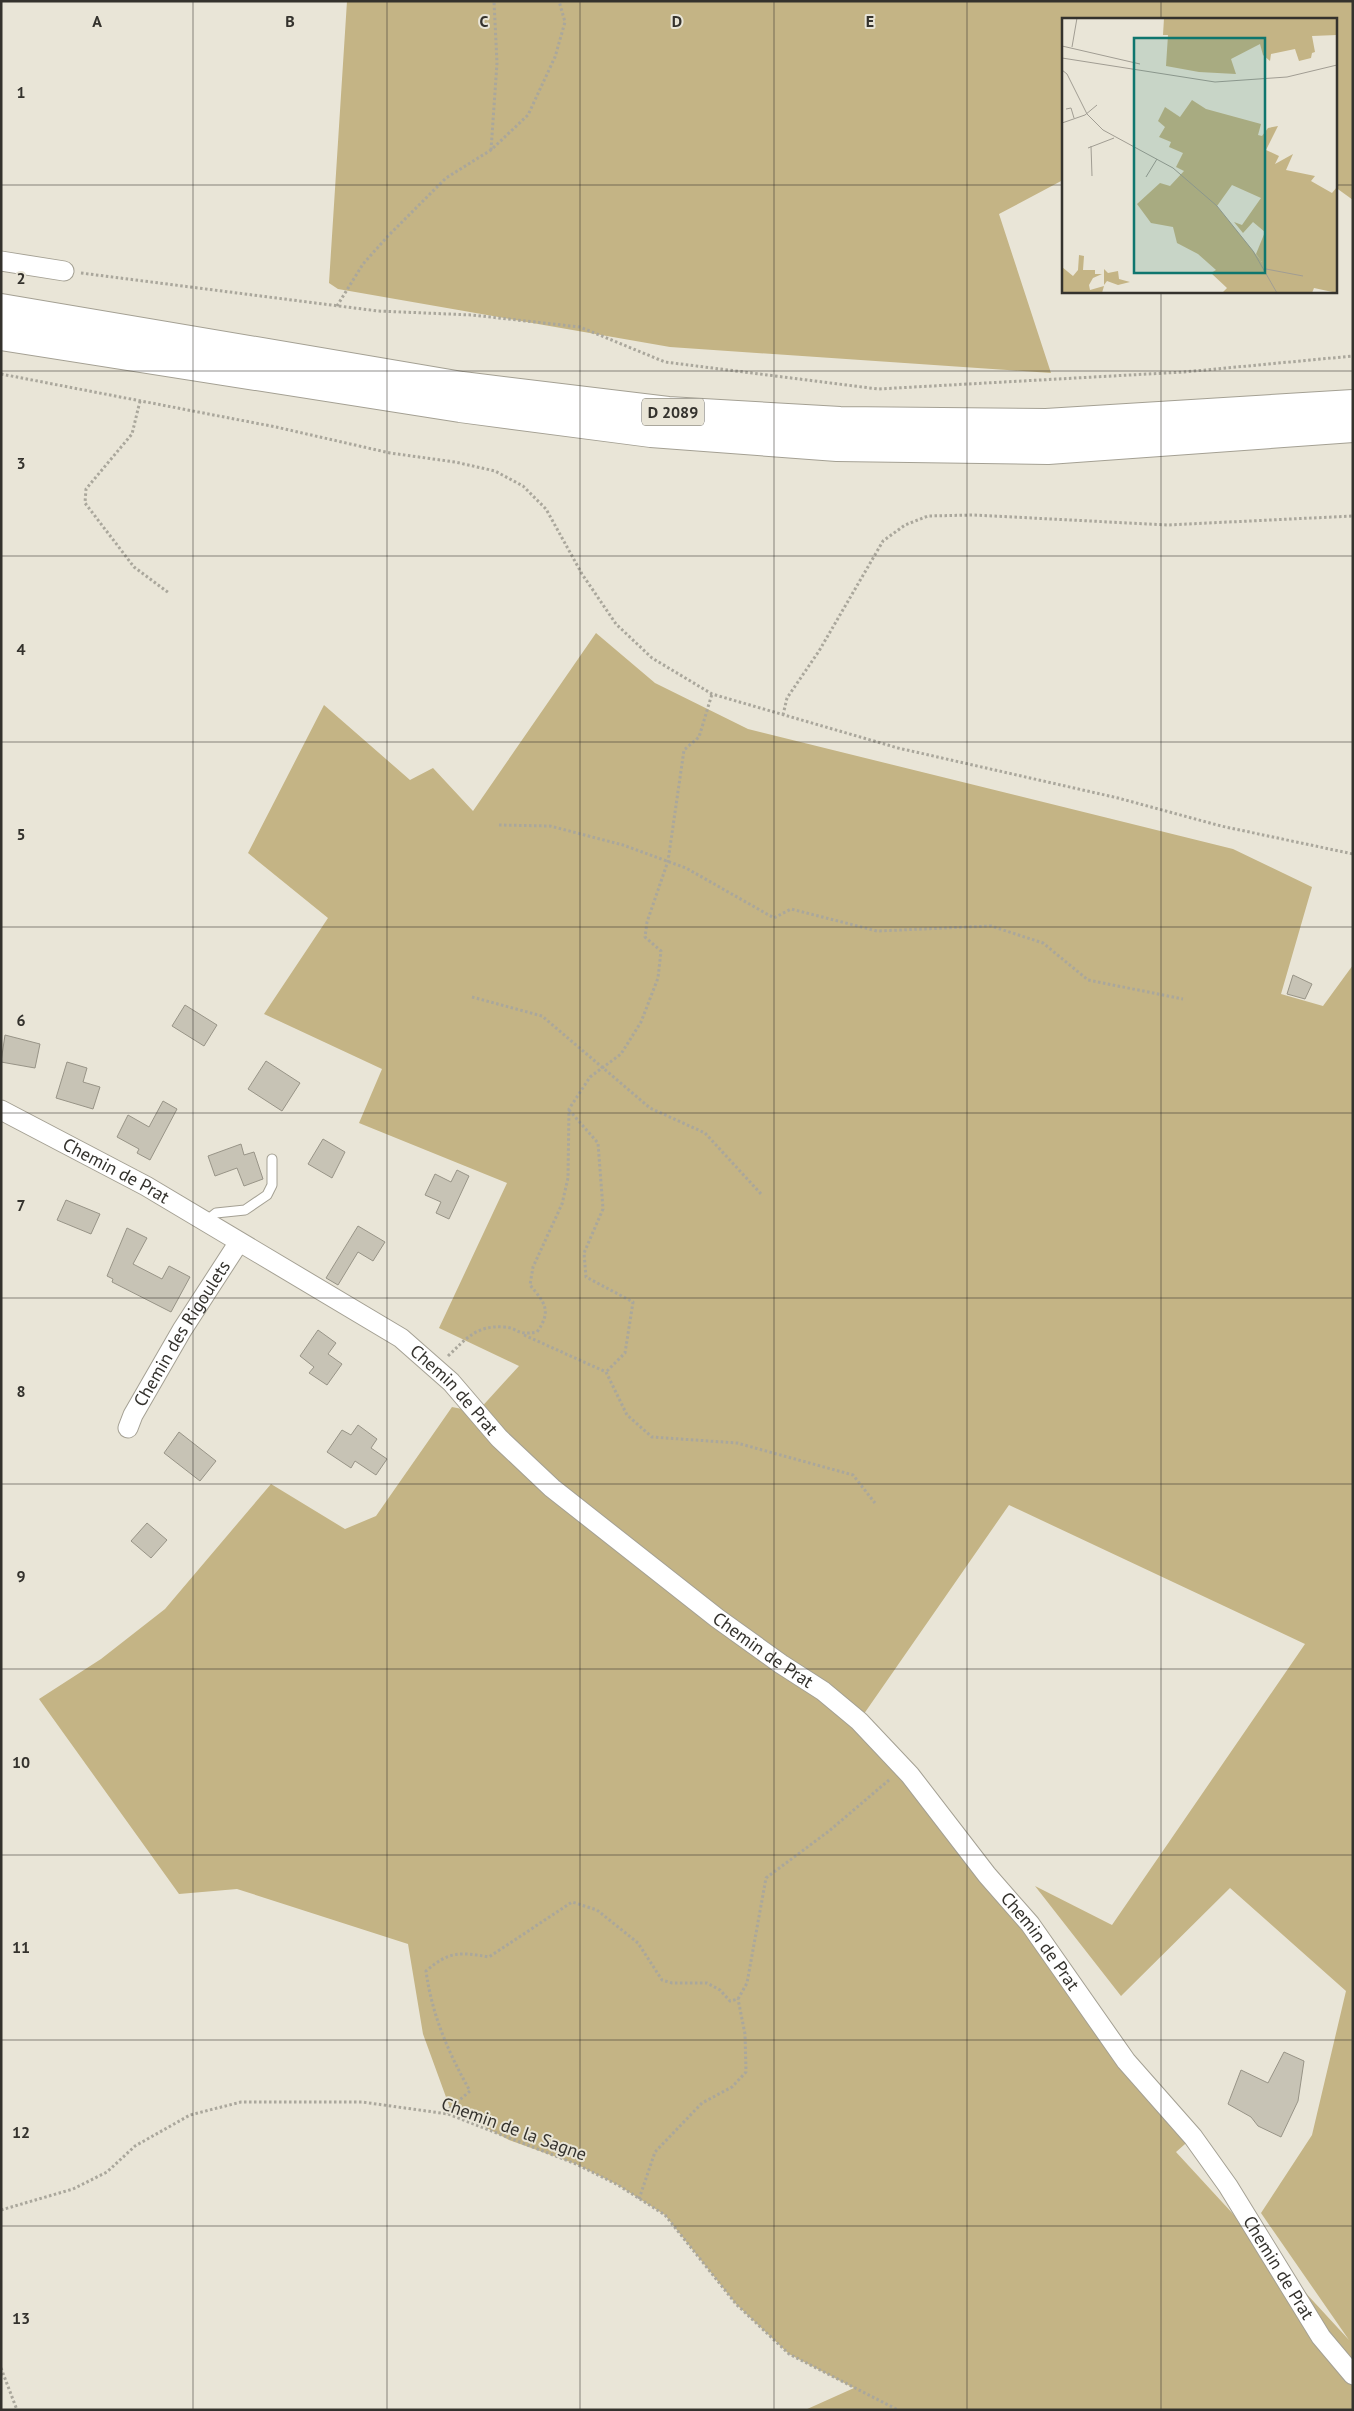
<svg xmlns="http://www.w3.org/2000/svg" width="1354" height="2411" viewBox="0 0 1354 2411" font-family="'PT Sans',sans-serif">
  <rect width="100%" height="100%" fill="#e9e5d7"/>
  <!-- green -->
  <path fill="#c4b485" fill-rule="evenodd" d="M347,1H1353V200L1335,187V19H1063V180L999,214L1051,373L670,347L338,289L329,283Z
    M596,633L655,683L748,729L1233,849L1312,887L1281,994L1323,1006L1353,965V2410H805L854,2388L789,2354L736,2304L665,2215L618,2185L576,2164L509,2140L450,2108L423,2034L408,1944L237,1889L179,1894L39,1699L101,1659L165,1609L271,1484L345,1529L376,1516L452,1407L477,1412L519,1366L439,1328L507,1183L359,1123L382,1069L264,1014L328,918L248,853L324,705L410,780L433,768L473,811ZM1009,1505L1305,1644L1112,1925L1035,1886L1121,1996L1230,1888L1346,1991L1312,2135L1261,2213L1349,2340L1176,2152L1193,2137L859,1721Z"/>
  <!-- building -->
  <path fill="#c7c3b5" stroke="#989487" d="M1293,975L1312,984L1305,999L1287,994Z
    M185,1005L217,1025L204,1046L172,1026Z
    M5,1035L40,1044L35,1068L1,1062Z
    M266,1061L300,1083L282,1111L248,1089Z
    M67,1062L87,1068L83,1082L100,1087L93,1109L56,1098Z
    M163,1101L177,1109L150,1160L137,1153L139,1149L117,1137L128,1115L149,1127Z
    M323,1139L345,1152L332,1178L308,1164Z
    M241,1144L244,1155L254,1152L263,1179L244,1186L237,1168L215,1176L208,1156Z
    M457,1170L469,1176L449,1219L436,1213L441,1202L425,1195L435,1174L451,1182Z
    M66,1200L100,1214L91,1234L57,1220Z
    M358,1226L385,1242L373,1261L358,1252L338,1285L326,1278Z
    M127,1228L147,1238L133,1264L162,1279L169,1266L190,1277L171,1312L112,1282L113,1279L107,1276Z
    M318,1330L336,1343L328,1354L342,1364L327,1385L309,1373L314,1367L300,1356Z
    M358,1425L377,1439L371,1448L387,1459L376,1475L355,1461L351,1468L327,1452L342,1430L351,1435Z
    M179,1432L216,1461L200,1481L164,1453Z
    M147,1523L167,1540L151,1558L131,1541Z
    M1284,2052L1304,2061L1298,2101L1281,2137L1258,2126L1251,2117L1228,2104L1241,2070L1268,2083Z"/>
  <g fill="none" stroke-linecap="round" stroke-linejoin="round">
    <!-- service casing -->
    <g stroke="#a4a093" stroke-width="11">
      <path id="service" d="M206,1221L216,1213L245,1210L267,1195L272,1185V1159"/>
    </g>
    <!-- minor casing -->
    <g stroke="#a4a093" stroke-width="21">
      <g id="minor">
        <path d="M1,261L64,271"/>
        <path id="s1" d="M1,1110L146,1186L401,1338L451,1382L499,1438L552,1488L717,1618L781,1664L823,1691L859,1721L910,1775L987,1875L1030,1924L1126,2061L1193,2137L1228,2186L1321,2337L1353,2375"/>
        <path id="s2" d="M128,1428L133,1415L182,1330L239,1242"/>
      </g>
    </g>
    <!-- trunk casing -->
    <g stroke="#a4a093" stroke-width="30">
      <path id="trunk" d="M1,308L462,386L668,411L840,421L1046,423L1353,404
        M1,336L460,408L651,433L837,447L1048,450L1353,428"/>
    </g>
    <!-- path -->
    <path stroke="#aaa79c" stroke-width="3" stroke-dasharray="2.5 2.5" stroke-linecap="butt" d="M491,150L497,63L494,1
      M81,273L378,311L472,315L580,327L665,362L878,389L1184,372L1353,356
      M337,306L363,264L388,236L446,178L491,150L528,115L555,57L565,22L559,1
      M1,374L276,427L390,453L455,462L495,471L523,486L546,509L582,574L616,624L652,658L712,694L898,748L1118,798L1221,826L1353,854
      M140,401L132,434L86,489L85,503L134,567L169,593
      M783,715L787,698L819,651L883,541L905,525L928,516L974,515L1167,525L1353,516
      M499,825L550,826L623,845L686,868L774,918L791,909L877,931L991,926L1043,943L1088,980L1183,999
      M472,997L542,1016L650,1108L705,1133L762,1195
      M569,1110L598,1143L603,1209L584,1253L586,1277L633,1302L625,1353L606,1372
      M524,1335L606,1372L627,1415L652,1437L737,1443L853,1475L875,1503
      M448,1356C466,1339 476,1325 504,1327C519,1328 516,1336 537,1332C552,1311 545,1303 530,1285L533,1267L562,1204L568,1178L569,1109L590,1077L621,1054L641,1022L658,978L661,951L645,937L647,922L668,861L684,750L699,737L712,694
      M448,2114L450,2108L470,2091C448,2052 432,2015 426,1971C449,1951 460,1952 489,1957L572,1902L597,1910L638,1943L662,1980L672,1983H707L720,1990L730,2001L738,1999L747,1983L766,1878L829,1831L889,1780
      M639,2199L655,2152L702,2103L732,2087L746,2072L745,2034L738,1999
      M1,2210L73,2189L107,2172L135,2146L190,2115L241,2102H362L448,2114L576,2164L618,2185L665,2215L736,2304L789,2354L898,2410
      M1,2368L17,2410"/>
    <!-- service -->
    <use href="#service" stroke="#fff" stroke-width="9"/>
    <!-- minor -->
    <use href="#minor" stroke="#fff" stroke-width="19"/>
    <!-- trunk -->
    <use href="#trunk" stroke="#fff" stroke-width="28"/>
  </g>
  <!-- grid -->
  <path fill="none" stroke="#34322d" stroke-width="1" stroke-opacity="0.55" d="M193,1V2410M387,1V2410M580,1V2410M774,1V2410M967,1V2410M1161,1V19M1,185H1063M1335,185H1353M1161,291V2410M1,371H1353M1,556H1353M1,742H1353M1,927H1353M1,1113H1353M1,1298H1353M1,1484H1353M1,1669H1353M1,1855H1353M1,2040H1353M1,2226H1353"/>
  <g text-anchor="middle" stroke-width="4" stroke-linejoin="round" paint-order="stroke">
    <!-- shield labels -->
    <rect fill="#e9e5d7" stroke="#6a6860" stroke-width="1" x="642" y="398.5" width="62" height="27" rx="4"/>
    <g font-size="16" font-weight="bold" fill="#34322d">
      <text x="673" y="418">D 2089</text>
    </g>
    <!-- street labels -->
    <g font-size="18" fill="#34322d" stroke="#e9e5d7">
      <text dy="6" stroke="none"><textPath href="#s1" startOffset="130">Chemin de Prat</textPath></text>
      <text dy="6" stroke="none"><textPath href="#s2" startOffset="109">Chemin des Rigoulets</textPath></text>
      <text dy="6" stroke="none"><textPath href="#s1" startOffset="535">Chemin de Prat</textPath></text>
      <text dy="6" stroke="none"><textPath href="#s1" startOffset="940">Chemin de Prat</textPath></text>
      <text dy="6" stroke="none"><textPath href="#s1" startOffset="1345">Chemin de Prat</textPath></text>
      <text transform="translate(514 2129) rotate(20)" y="6">Chemin de la Sagne</text>
      <text dy="6" stroke="none"><textPath href="#s1" startOffset="1750">Chemin de Prat</textPath></text>
    </g>
  </g>
  <!-- overview -->
  <g transform="translate(1062 18)">
    <rect width="275" height="275" fill="#e9e5d7"/>
    <path d="M102,0H275V17L250,18L253,34L250,35L249,40L237,43L233,31L209,36L208,43L201,37L198,26L169,41L174,56L137,54L104,48L106,17H101ZM130,82L144,91L199,106L196,117L200,118L206,110L216,108L204,132L217,138L213,146L231,136L224,152L253,158L249,163L270,175L275,169V275L252,270L250,275H160L165,270L149,255L154,252L136,236L115,225L111,209L89,205L75,186L98,165L108,168L122,153L114,149L121,135L107,129L109,124L97,119L103,109L96,103L103,89L118,99ZM170,167L199,180L180,207L172,204L181,215L191,204L203,214L194,236L200,244L155,188ZM17,237L22,238L21,252H33V256H40L31,260L27,267L28,272L42,268L40,275H0V249L11,258L16,252ZM42,251L46,255L56,253L57,261L68,264L56,267L45,263L42,267Z" fill="#c4b485" fill-rule="evenodd"/>
    <path fill="none" stroke="#a19d93" stroke-width="1" d="M0,28L78,46M10,29L15,0M0,40L153,64L225,59L275,47M0,52L5,56L25,96L41,112L111,150L155,188L191,233L215,275M4,91L9,90L12,100M0,105L23,97L35,87M29,128L30,158M26,130L52,120M84,159L95,141M204,251L241,258"/>
    <path fill="#0f766e" fill-opacity="0.15" stroke="#0f766e" stroke-width="2.5" d="M72,20H203V255H72Z"/>
    <rect width="275" height="275" fill="none" stroke="#34322d" stroke-width="2.5"/>
  </g>
  <g font-size="16" text-anchor="middle" font-weight="bold" fill="#34322d" stroke="#e9e5d7" stroke-width="4" stroke-linejoin="round" paint-order="stroke">
    <text x="97" y="27">A</text>
    <text x="290" y="27">B</text>
    <text x="484" y="27">C</text>
    <text x="677" y="27">D</text>
    <text x="870" y="27">E</text>
    <text x="21" y="98">1</text>
    <text x="21" y="284">2</text>
    <text x="21" y="469">3</text>
    <text x="21" y="655">4</text>
    <text x="21" y="840">5</text>
    <text x="21" y="1026">6</text>
    <text x="21" y="1211">7</text>
    <text x="21" y="1397">8</text>
    <text x="21" y="1582">9</text>
    <text x="21" y="1768">10</text>
    <text x="21" y="1953">11</text>
    <text x="21" y="2138">12</text>
    <text x="21" y="2324">13</text>
  </g>
  <!-- border -->
  <rect width="1354" height="2411" fill="none" stroke="#34322d" stroke-width="5"/>
</svg>
